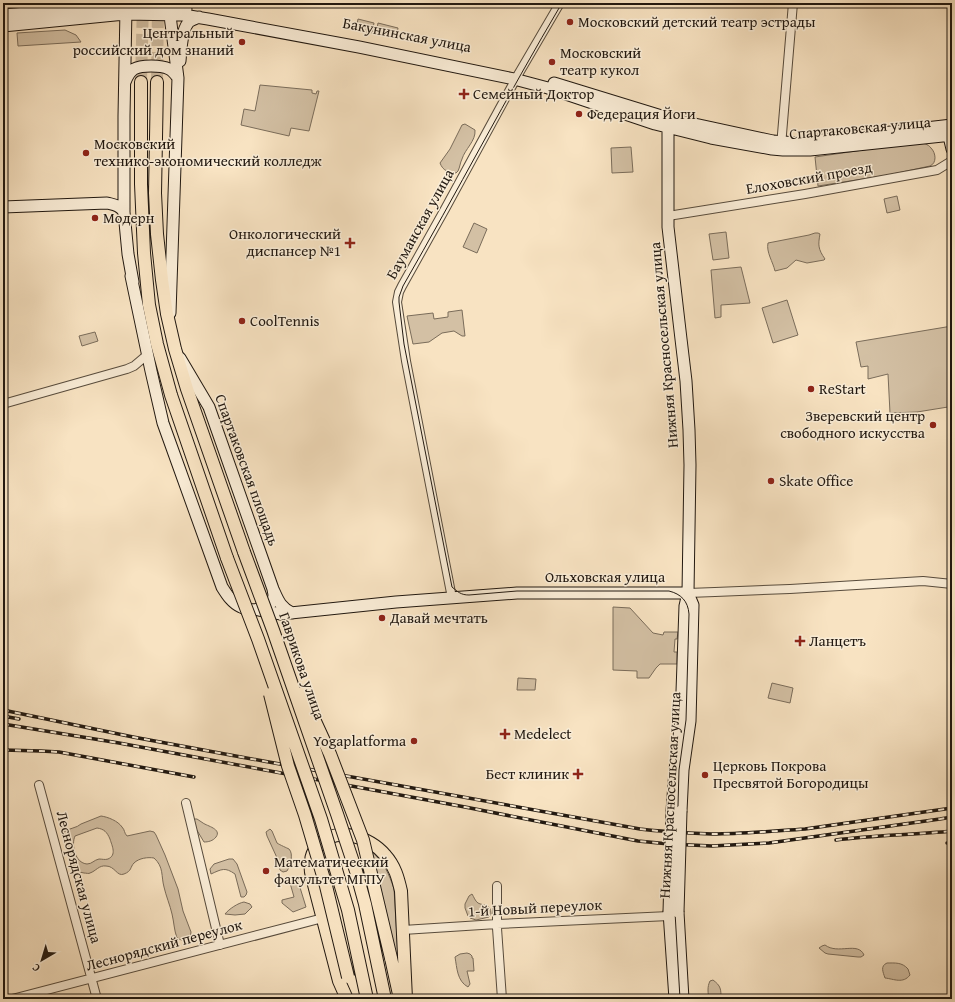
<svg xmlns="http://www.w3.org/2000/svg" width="955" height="1002" viewBox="0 0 955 1002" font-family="'Gentium Book Plus',serif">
  <rect width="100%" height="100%" fill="#f8e3c2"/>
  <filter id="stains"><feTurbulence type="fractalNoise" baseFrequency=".005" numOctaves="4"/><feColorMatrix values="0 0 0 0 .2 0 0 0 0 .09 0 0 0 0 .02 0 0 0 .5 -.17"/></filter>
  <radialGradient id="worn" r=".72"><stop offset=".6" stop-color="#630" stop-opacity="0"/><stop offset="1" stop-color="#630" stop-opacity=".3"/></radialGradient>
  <!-- green -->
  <path fill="#d3c0a4" stroke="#7a6c5a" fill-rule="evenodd" d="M358,19L374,23L372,33L356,30Z
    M378,23L398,28L396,38L376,34Z
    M65,30L76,35L81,42L18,46L17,33Z
    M260,85L312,90V93L316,94L317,91H319L309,131L291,128L289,136L241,125L244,109L255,111Z
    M465,124L475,130C476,141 465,149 462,159C460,163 460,167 458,171L456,173C448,172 443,171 440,163L450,149L462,125Z
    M918,142C923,143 928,144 931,148C936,153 937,163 930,166L888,175L818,186L815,157Z
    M631,147L633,172L612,173L611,148Z
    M897,196L900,210L887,213L884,199Z
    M474,223L487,229L477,253L463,247Z
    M726,232L729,258L713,260L709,234Z
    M815,233H818L820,234C818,245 818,249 825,259L824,260L807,263L796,260L787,268L775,271C773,262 766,252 768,243L809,235Z
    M741,267L750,303L721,305V317L715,318L711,270Z
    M787,300L798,335L773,343L762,308Z
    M462,310L465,336H462L454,331L442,333L429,342L413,344L407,316L433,313L434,319L448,317V312Z
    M952,326V409L948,407L917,412L890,413L888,374L868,379V366L861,367L856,342Z
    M95,332L98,341L82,346L79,336Z
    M613,607L630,608L653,633L663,635L664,632H678L677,639H675L674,652H677V664H660L656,668L649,678H637V671L613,670Z
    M518,678L536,679L535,690H517Z
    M772,683L793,688L790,703L768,698Z
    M101,816C108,817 118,821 122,827C125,830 124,833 127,836L150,831L154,832L156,835L165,855L178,889L183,911L191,932C191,940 182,942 177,938C174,930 174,922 172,914C170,905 166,896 164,887C161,876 164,867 154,858C148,857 139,858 134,863C130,867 132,871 124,874C117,877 115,866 106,866C99,865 96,871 90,873C89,874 86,873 84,873C72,872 71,860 68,850C66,844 63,838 64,832C69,828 77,828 81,824ZM97,828C104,829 107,832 110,839C112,846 117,855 108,859C105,860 102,859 99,859C94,860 92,864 87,864C75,863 71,845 75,836Z
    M194,819H197C199,820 201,822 203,823C207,826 222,829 216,837C213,841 208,842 204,842L195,827Z
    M270,829L272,831L277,843C280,845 287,848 289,849C294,854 290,866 287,871L283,872L280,870L278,860L267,836L266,832Z
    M371,851C384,862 389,874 394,889L400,989Z
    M229,859H233L237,864L247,892L246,895L244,897H241L235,874C225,867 222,869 211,874L210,869L214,864Z
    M298,881L306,907L293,912L282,903V900L294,897L290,883Z
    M472,894C474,897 475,901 478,903C483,906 491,903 491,914L489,917L476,920L470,918L468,916L465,908V904L469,896Z
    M244,902L250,904L252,907L245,914L235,915L225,914C229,909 238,903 244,902Z
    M825,945C838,955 858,941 864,955L861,957H858L828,954L825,953L819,948L822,946Z
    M467,953L470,954L472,956V958H473L474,971H467L470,984L468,987C457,981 457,968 455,957L460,954Z
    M887,963C895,963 902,962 908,969L910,975C903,984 894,979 885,978C883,972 880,966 887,963Z
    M713,980C721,986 721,989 721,999H709C708,993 707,987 710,981Z"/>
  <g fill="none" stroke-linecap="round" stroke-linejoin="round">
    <!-- primary-tunnel -->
    <path stroke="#cdba9e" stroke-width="12" stroke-dasharray="12 6" stroke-linecap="butt" d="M141,82L143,3
      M157,82L158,5"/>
    <!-- street casing -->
    <g stroke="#574b3c" stroke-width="10">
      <path id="street" d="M781,146L793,3
        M668,216L805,194L937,170L950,162L952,160
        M3,404L127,369L134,366L147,355
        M688,593L715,592L790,589L923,581L952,584
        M452,598L406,361L397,302L399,292L402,286L445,209L519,73L560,3
        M39,785L97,999
        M186,803L220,945
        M497,886V928L502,999
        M403,930L497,924L669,916
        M12,999L323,918"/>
    </g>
    <!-- secondary casing -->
    <g stroke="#211810" stroke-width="13">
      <path id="secondary" d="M126,8L124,116V212L128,254L133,282
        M169,8L178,78L170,313
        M3,15C34,12 66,10 98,9C127,7 156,5 186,9
        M3,26L125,14L183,15L208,19L359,47L514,79L548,88L655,124L711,138L772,149L783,150H810L952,135
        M180,61C181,51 181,32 188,23C190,20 195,19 199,17
        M125,82C127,77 129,72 134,69C141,65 161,65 169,69C173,71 175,74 178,78
        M554,83L668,118L690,123L773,141L795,143L952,125
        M668,120V227L681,339L686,381L689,430L690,465L688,593L685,606L681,720L675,770L672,811
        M949,128L948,132L952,149
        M3,207L107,203C115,205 119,205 124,212
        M131,276L151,371L163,423L222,587C227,595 232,603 241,607C251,612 274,610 274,595C274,594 273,590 273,589
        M180,358L209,407L273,589C278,600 280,607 292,613
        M259,610L281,614L396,602L517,593H688
        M681,811L683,770L690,721L693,605L688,593
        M669,912L675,999
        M678,912L683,999"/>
    </g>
    <!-- primary casing -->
    <g stroke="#211810" stroke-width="14">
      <path id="primary" d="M141,82V184L144,253L149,305L157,344L171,395L227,558
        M157,82L155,193L157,234L162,280L167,314L175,349L187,389L244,552
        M391,958L400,999
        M347,999L339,981L312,877C311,873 310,867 311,862C311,856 314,850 318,846C336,825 370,837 385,855C395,866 398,878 401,891L406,999"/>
    </g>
    <!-- street -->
    <use href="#street" stroke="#faedd7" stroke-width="8"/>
    <!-- secondary -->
    <use href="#secondary" stroke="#faedd7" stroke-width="11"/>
    <!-- primary -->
    <use href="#primary" stroke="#f8e3c2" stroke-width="12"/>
    <!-- tram -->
    <path stroke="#211810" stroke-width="1" d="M562,3C507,96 457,192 403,286L399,297V302L404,344L452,587C458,592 461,595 469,595L517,591H669C681,594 688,601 689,614L686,720L679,770L675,912L680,999"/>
    <!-- rail casing -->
    <g stroke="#211810" stroke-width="3.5">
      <path id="rail" d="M3,710L133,737L241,757L640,829C664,832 688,833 712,834C742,834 774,831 805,829L952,808
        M3,716L19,719
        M3,724L119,743L465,807L638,841L669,844L712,846L769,843L940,819L952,817
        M3,750L41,751L59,752L194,777
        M836,840C874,835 913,835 952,831
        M947,843H952"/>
    </g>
    <!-- rail -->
    <use href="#rail" stroke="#faedd7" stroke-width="2" stroke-dasharray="6" stroke-linecap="butt"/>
    <!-- secondary-bridge casing -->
    <g stroke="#211810" stroke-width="13" stroke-linecap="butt">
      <path id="secondary-bridge" d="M669,912L672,811
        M678,912L681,811"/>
    </g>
    <!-- primary-bridge casing -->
    <g stroke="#211810" stroke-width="14" stroke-linecap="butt">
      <path id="primary-bridge" d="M244,552L273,630L337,814L356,871L365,904L385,999
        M227,558L258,639L321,819L348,910L367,999
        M302,693L330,754L363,840L391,958
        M270,694L288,766L305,815L326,886L348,977"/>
    </g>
    <!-- secondary-bridge -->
    <use href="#secondary-bridge" stroke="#faedd7" stroke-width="11"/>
    <!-- primary-bridge -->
    <use href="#primary-bridge" stroke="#f8e3c2" stroke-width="12"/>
  </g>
  <!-- markers -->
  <g fill="#8f2418" stroke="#faedd7" stroke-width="1.5">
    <circle cx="570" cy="22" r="4"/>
    <circle cx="242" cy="42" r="4"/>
    <circle cx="552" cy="62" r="4"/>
    <path d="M462 88h4v4h4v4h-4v4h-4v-4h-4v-4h4z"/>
    <circle cx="579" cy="114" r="4"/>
    <circle cx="86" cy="153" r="4"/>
    <circle cx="95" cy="218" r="4"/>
    <path d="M348 237h4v4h4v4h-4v4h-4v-4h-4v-4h4z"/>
    <circle cx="242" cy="321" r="4"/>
    <circle cx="811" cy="389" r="4"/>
    <circle cx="933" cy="425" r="4"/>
    <circle cx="771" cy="481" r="4"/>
    <circle cx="382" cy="618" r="4"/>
    <path d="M798 635h4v4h4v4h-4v4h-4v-4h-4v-4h4z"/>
    <path d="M503 728h4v4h4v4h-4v4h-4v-4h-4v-4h4z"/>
    <circle cx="414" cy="741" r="4"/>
    <path d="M576 768h4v4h4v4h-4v4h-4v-4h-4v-4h4z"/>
    <circle cx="705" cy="775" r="4"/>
    <circle cx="266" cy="871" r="4"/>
  </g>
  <g text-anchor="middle" stroke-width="3" stroke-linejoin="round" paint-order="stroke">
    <!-- poi labels -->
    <g font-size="15" fill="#211810" stroke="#faedd7" text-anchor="start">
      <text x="578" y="27">Московский детский театр эстрады</text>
      <text x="234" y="38" text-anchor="end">Центральный<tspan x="234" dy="17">российский дом знаний</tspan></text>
      <text x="560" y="58">Московский<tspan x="560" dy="17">театр кукол</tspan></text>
      <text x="473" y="99">Семейный Доктор</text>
      <text x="587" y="119">Федерация Йоги</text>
      <text x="94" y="149">Московский<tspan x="94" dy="17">технико-экономический колледж</tspan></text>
      <text x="103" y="223">Модерн</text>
      <text x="341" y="239" text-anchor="end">Онкологический<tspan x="341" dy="17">диспансер №1</tspan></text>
      <text x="250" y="326">CoolTennis</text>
      <text x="819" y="394">ReStart</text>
      <text x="925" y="421" text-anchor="end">Зверевский центр<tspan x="925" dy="17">свободного искусства</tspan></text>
      <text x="779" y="486">Skate Office</text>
      <text x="390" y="623">Давай мечтать</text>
      <text x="809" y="646">Ланцетъ</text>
      <text x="514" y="739">Medelect</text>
      <text x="406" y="746" text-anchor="end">Yogaplatforma</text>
      <text x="713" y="771">Церковь Покрова<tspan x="713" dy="17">Пресвятой Богородицы</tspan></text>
      <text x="569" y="779" text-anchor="end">Бест клиник</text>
      <text x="274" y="867">Математический<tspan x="274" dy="17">факультет МГПУ</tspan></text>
    </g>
    <!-- street labels -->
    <g font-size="15" fill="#211810" stroke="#faedd7">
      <text transform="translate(407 35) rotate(11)" y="5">Бакунинская улица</text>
      <text transform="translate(860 128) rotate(-5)" y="5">Спартаковская улица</text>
      <text transform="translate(809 178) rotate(-10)" y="5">Елоховский проезд</text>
      <text transform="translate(420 224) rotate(-61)" y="5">Бауманская улица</text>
      <text transform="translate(664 345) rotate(-95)" y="5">Нижняя Красносельская улица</text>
      <text transform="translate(247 470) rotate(70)" y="5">Спартаковская площадь</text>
      <text x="605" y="582">Ольховская улица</text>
      <text transform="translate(302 666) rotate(71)" y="5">Гаврикова улица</text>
      <text transform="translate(670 795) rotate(-87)" y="5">Нижняя Красносельская улица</text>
      <text transform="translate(79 877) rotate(75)" y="5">Леснорядская улица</text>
      <text transform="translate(535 908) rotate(-3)" y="5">1-й Новый переулок</text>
      <text transform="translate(164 945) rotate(-15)" y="5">Леснорядский переулок</text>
    </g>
  </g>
  <!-- margin -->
  <rect width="955" height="1002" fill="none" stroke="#f8e3c2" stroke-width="16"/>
  <rect x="4" y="4" width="947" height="994" fill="none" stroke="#211810" stroke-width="2"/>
  <rect x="8" y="8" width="939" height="986" fill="none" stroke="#211810"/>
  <!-- north arrow -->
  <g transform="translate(42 960) rotate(218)" stroke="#faedd7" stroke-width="3" paint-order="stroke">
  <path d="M0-3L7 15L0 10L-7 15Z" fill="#211810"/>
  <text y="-6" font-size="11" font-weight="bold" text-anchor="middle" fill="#211810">С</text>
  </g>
  <rect width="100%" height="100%" filter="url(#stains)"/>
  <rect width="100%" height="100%" fill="url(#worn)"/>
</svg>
